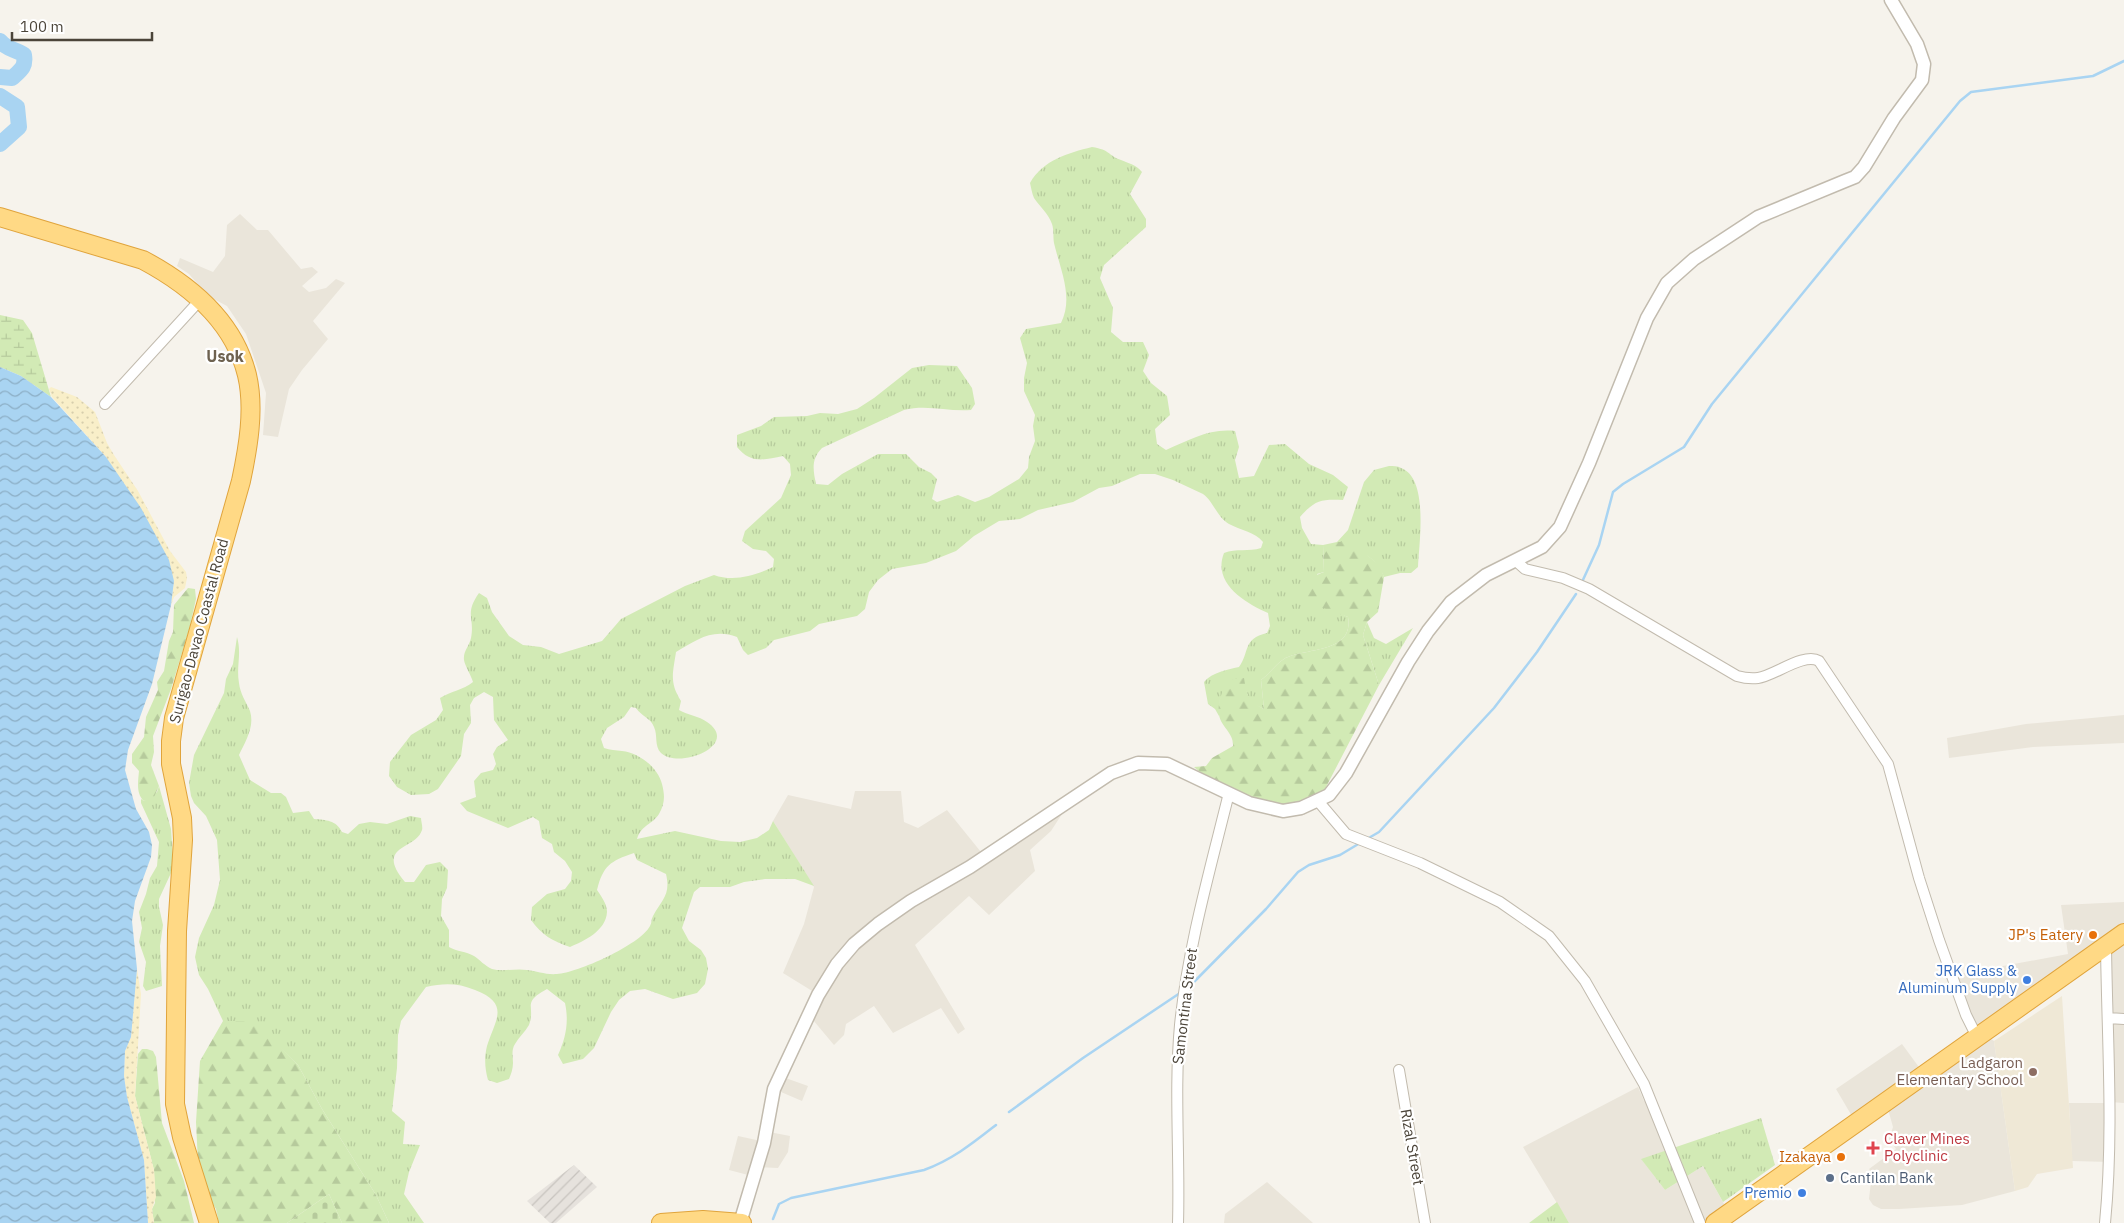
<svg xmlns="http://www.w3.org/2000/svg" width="2124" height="1223" viewBox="0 0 2124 1223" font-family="'IBM Plex Sans',sans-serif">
  <defs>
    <pattern id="industrial-furrows" width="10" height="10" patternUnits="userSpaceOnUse" patternTransform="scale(1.25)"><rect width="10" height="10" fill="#e6e2dd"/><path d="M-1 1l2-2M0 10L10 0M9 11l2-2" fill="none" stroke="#c7c3be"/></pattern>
    <pattern id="grass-tufts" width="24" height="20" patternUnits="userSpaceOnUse" patternTransform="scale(1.25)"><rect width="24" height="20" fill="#d2eab5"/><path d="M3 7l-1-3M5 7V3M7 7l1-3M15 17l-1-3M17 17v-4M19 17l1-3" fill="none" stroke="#b6ca9c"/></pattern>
    <pattern id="forest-firs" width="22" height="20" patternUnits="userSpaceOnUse" patternTransform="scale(1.25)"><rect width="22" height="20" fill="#d2eab5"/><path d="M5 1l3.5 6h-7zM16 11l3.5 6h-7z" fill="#b6ca9c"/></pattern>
    <pattern id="wetland-marsh" width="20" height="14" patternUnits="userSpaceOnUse" patternTransform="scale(1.25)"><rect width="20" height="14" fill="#d2eab5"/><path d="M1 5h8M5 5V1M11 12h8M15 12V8" fill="none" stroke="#b6ca9c"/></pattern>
    <pattern id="sand-dots" width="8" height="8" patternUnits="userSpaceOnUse" patternTransform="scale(1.25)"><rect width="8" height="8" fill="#f9efc9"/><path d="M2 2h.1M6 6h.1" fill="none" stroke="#d7cead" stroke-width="1.8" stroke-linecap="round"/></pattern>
    <pattern id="cemetery-stones" width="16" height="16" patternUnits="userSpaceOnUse" patternTransform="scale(1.25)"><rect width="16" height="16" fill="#d2eab5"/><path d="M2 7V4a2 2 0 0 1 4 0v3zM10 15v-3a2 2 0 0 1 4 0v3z" fill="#b6ca9c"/></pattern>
    <pattern id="water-waves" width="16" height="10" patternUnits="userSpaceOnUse" patternTransform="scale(1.25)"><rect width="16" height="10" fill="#a9d4f2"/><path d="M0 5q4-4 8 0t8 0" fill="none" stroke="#8caec5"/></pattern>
  </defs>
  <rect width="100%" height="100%" fill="#f6f3ec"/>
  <!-- residential -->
  <path fill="#eae5da" d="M240,214L257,230H268L301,269L312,267L318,272L302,286L309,292L326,288L336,279L345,283L313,321L328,339L302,370L289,389L278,437L263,435L266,393L246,334L227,306L208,296L189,274L177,266L180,258L213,272L225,256L227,225Z
    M2124,715V743L2033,747L1949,758L1947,738L2026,724Z
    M855,791H901L904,822L918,828L947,810L985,857L1057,808L1062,814L1051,831L1030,850L1035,871L989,915L969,896L915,945L965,1029L958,1034L941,1008L893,1033L874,1006L846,1024L844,1035L834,1045L808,1014L817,994L783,973L804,924L814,887L773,821L788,795L851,809Z
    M2124,902V1103L2110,1102V1162L2072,1161L2069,1103H2110V945L1983,1034L1994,1041L2015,1191L1962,1205L1899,1209H1881L1873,1205L1869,1199L1872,1173L1869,1169L1896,1149L1889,1139L1893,1127L1886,1102L1856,1123L1836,1089L1902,1044L1924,1074L1982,1033L1970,1014L1954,975L2068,954L2061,905Z
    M780,1076L808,1086L802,1101L774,1089Z
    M1638,1087L1644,1101L1655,1098L1673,1148L1642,1160L1665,1190L1703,1166L1729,1213L1715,1223H1569L1523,1147Z
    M764,1131L790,1136L788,1152L778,1168L755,1167L752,1176L729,1170L738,1136L761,1141Z
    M1267,1182L1313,1223H1224L1225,1214Z"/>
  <!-- industrial -->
  <path fill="url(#industrial-furrows)" d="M574,1165L597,1187L556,1223H550L527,1201Z"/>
  <!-- education -->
  <path fill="#efe8d6" d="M2062,996L2073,1168L2037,1174L2028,1187L2015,1191L1994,1041Z"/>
  <!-- grass -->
  <path fill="url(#grass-tufts)" d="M1092,147C1111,150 1107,155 1121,160C1130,164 1135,164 1142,172L1130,194L1146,219V227L1104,265L1100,278L1113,308L1111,332L1123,342H1143L1149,355L1143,371L1151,383L1167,396L1170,415L1155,429L1157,444L1166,450C1189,440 1210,428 1235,431L1239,447L1235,460L1239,478L1254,476L1269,445L1285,444L1309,464L1333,475L1348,487L1343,500C1321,499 1315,500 1300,517L1302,528L1311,544L1323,545L1324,572L1317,574L1335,611L1348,617C1354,654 1307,647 1284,659C1276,664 1269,674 1261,680L1264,709L1251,703L1246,691L1220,699L1219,716L1215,709L1208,704L1204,682C1213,672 1226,670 1239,667C1250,652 1242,639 1267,633L1270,626L1268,613C1245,603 1212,583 1224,553C1236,548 1249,552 1261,548L1263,542C1255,532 1240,530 1229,524C1217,517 1213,501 1203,494L1173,480L1155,474H1140L1112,486L1099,488L1073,502L1038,510L1020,519L999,521L974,536L956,551L926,563L892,569L878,580L869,592L865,609L857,616L819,624L810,631L774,640L766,648L748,655L743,650L737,637C712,628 697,640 676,652C673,673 669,682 681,701L679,710C688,715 699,716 707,722C741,745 679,770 661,753C654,746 658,735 654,727C651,718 641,716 636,708L631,707L624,717L607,728L601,739L604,748C610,750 616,750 622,751C640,753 658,768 662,784C665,796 665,803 659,814C652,825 642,824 637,839L675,831L721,841L740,842L757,838L769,830L773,821L814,886L795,879H765L744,882L730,887H700L694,892L682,928L689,941L701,950L706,958L708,969L705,984L697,993L673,999L645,989L630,991L619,1000L611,1012L594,1048L583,1059L563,1064L558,1055C566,1037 569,1022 565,1003L547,989C521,1003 536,1006 529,1025C525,1032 519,1037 515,1044C511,1050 513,1057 513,1063C513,1069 511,1074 509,1079L497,1083L488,1080C485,1069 484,1058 487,1046C495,1020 511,1004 475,990C458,983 444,983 426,987L401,1021L398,1035L397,1068L392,1111L405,1122L403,1144L420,1145L409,1172L404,1194L424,1223H389L376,1195L322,1109L298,1065L282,1049L245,1021H223L208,989L199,975L195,957L199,938L214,905L220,880L217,840L206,816L194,803L191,796L189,783L194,755L224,693L226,679L233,664L237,637C242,654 236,666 239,683C240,693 246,702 250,711C255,727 245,742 239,755L250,780L271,793H281L286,797L293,813L309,811L314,819C326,820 336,820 342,832L348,834L359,824L370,822L387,824L410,816L421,818C421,821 423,827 422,830C416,850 374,845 405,882H414L426,865L440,862L448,870L447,888L442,899L441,916L449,930V947C457,952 466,951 474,956C480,960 485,966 492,969C503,972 516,968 527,970C537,971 546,975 557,974C577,973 640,945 650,926C652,923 651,919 653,916C662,899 671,895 666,874L637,860L634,853C610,861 603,866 597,890C601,896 607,904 607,912C606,931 584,941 570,947C552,941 542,935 531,920L532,907L547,894L565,889L571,881L572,872L565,861L554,852L552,844L542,838L539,821L533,817L508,828L467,811L460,803L476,797L474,781L481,773L493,770L496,764L493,754L497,747L508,740L494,720L493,697L484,692L474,698L470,705L471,723L464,734L461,756L438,789L429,794L411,795L397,787L389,776L390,762L411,735L436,720L443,710L440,698C451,691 463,690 473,682C471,675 465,666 464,660C463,651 469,647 471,638C475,618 464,614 479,593L487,598L492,612L509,636L523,645L541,647L559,654L602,641L621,619L685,586L714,575C733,582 755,576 773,567L774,559L766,551L753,549L742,541L745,531L781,498L791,475L790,464L783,456C763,460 751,464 737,447V435L761,426L774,417L807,416L820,413L838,414L857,409L874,398L912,368L929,365L957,366L972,388L975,404L971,410C948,412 927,404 904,410L822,448C811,459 813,470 816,484L828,485L842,474L878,454H906L919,467L931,473L937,479L932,499L937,502L958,495L975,502L989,497L1019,479L1028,468L1029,457L1035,441L1033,426L1035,415L1024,391V378L1027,363L1020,338L1026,329L1061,323C1074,297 1060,269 1054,243C1053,237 1054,230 1052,224C1048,213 1040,207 1034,198C1032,194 1031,187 1030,183C1043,160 1068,153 1092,147Z
    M1389,466C1393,466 1398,466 1401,468C1429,478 1419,543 1418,567L1411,573H1400L1384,577C1377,557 1357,548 1337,542L1348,530L1364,482L1374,470Z
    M1367,622L1374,638L1386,644L1413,628L1379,685L1363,635Z
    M159,786L171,829L173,858L171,873L159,899V907L163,925L160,946L162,986L146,991L143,986L146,962L139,942L142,928L139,912L146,894L150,878L157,866L159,842L141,803V799L144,801L157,792Z
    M1761,1118L1775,1165L1723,1202L1703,1166L1665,1190L1641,1159Z
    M1557,1202L1569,1223H1529Z"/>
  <!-- forest -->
  <path fill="url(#forest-firs)" d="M1337,542H1349L1359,548L1380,566L1384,577L1378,612L1367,622L1363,635L1379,685L1325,789C1288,822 1227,795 1194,767L1206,766L1212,758L1233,746C1234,733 1221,727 1219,715C1217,705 1222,685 1232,680C1235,678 1241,679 1244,678C1247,696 1248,701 1264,709L1261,680C1269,674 1276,664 1284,659C1307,647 1354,654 1348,617L1307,602C1299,586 1310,577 1324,572L1323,545Z
    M188,588L195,589L196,599L189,630L171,689L153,736L154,752L151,765L159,786L154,797L144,801C136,794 138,782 139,771L132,763V754L144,737L146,717L158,690L157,682L164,671L169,641L173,632L174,605Z
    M223,1021H246L257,1026L271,1037L298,1065L322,1109L376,1195L389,1223H342L329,1194L287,1223H219L216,1209L209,1198L198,1163L196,1122L200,1061Z
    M142,1049H147L153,1051L156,1057L162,1123L184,1181L194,1223H154L152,1209L155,1203L154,1170L135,1096L138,1054Z"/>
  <!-- wetland -->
  <path fill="url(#wetland-marsh)" d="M0,315L23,320L32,333L51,397L21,376L0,367Z"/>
  <!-- sand -->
  <path fill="url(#sand-dots)" d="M51,387L77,397L95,412L107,443L114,455L138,491L170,551L186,572L187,578L185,588L174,597L171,605L174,581L106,457L52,397L49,389Z
    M137,969L141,994L135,1096L154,1170L156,1197L152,1209L154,1223H148L144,1160L127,1097L124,1076L125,1051L131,1037Z"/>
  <!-- cemetery -->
  <path fill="url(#cemetery-stones)" d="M329,1194L342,1223H287Z"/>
  <!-- water -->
  <path fill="url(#water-waves)" d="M0,367L21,376L51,397L106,457L141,508L169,560L174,581L171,605L152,684L128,750L125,770L136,809L149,832L152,845L151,857L135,901L132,921L137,969L131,1037L125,1051L124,1076L127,1097L144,1160L148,1223H0Z"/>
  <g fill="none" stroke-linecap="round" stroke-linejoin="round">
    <!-- stream -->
    <path stroke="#a9d4f2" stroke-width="2.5" d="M1582,582L1599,545L1613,492L1623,484L1684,447L1712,404L1960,101L1971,92L2093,76L2124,61
      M1367,839L1379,832L1494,708L1537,652L1576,594
      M1189,987L1266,909L1298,872L1309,865L1340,855L1360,843
      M1009,1112L1083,1058L1180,993
      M773,1219L779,1204L791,1198L924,1170C952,1160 973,1143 996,1125"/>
    <!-- river -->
    <path stroke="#a9d4f2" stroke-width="16" d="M0,41C7,50 16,49 24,55C26,67 21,70 12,78L0,77
      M0,96L17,107L19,127L0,144"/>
    <!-- minor casing -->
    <g stroke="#c2bbae" stroke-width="12">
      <path id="minor" d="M105,404L201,299
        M1516,561L1525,569L1563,578L1589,589L1737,676C1744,678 1750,679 1758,678C1774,676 1804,652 1819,661L1888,764L1919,878L1939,940L1966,1015L1977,1037
        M1318,801L1346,834L1420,863L1500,902L1549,936L1585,981L1644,1084L1700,1223
        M2108,1018L2124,1019
        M1399,1070L1425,1223
        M1178,1223C1180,1157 1174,1091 1180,1025C1188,946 1210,870 1229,793
        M2105,1223C2114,1130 2107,1038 2106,945"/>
    </g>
    <!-- tertiary casing -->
    <g stroke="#c2bbae" stroke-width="15">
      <path id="tertiary" d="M740,1223L764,1143L774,1089L818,995L837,964L854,944L878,924L911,901L970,867L1111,773L1138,763L1167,764L1249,803L1283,811L1301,808L1329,795L1346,773L1408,662L1428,631L1451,602L1486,575L1542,547L1560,527L1589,463L1647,318L1667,283L1694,259L1758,217L1845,181L1855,177L1864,167L1894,118L1922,80L1924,64L1917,44L1891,0"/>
    </g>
    <!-- trunk casing -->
    <g stroke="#e0a43c" stroke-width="20">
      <path id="trunk" d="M0,217L143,260C190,285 234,322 247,375C255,409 248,448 241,481L174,718L171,741V764L182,818L183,840L177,931L175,1104L182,1137L209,1223
        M661,1223L703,1220L742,1223
        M1715,1223L2124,933"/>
    </g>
    <!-- minor -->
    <use href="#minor" stroke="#fff" stroke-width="10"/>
    <!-- tertiary -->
    <use href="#tertiary" stroke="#fff" stroke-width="12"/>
    <!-- trunk -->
    <use href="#trunk" stroke="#ffd985" stroke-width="18"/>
  </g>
  <!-- markers -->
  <g fill="#e8710a" stroke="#fff" stroke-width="2">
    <circle cx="2093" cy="935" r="5"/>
    <circle cx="1841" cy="1157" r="5"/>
  </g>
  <g fill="#3f7fe0" stroke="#fff" stroke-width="2">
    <circle cx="2027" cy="980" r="5"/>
    <circle cx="1802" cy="1193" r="5"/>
  </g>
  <circle fill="#8d6e63" stroke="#fff" stroke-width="2" cx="2033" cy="1072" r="5"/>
  <path fill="#e0444e" stroke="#fff" stroke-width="2" d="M1870.5 1140.5h5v5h5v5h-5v5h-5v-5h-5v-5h5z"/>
  <circle fill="#5c6f8a" stroke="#fff" stroke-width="2" cx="1830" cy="1178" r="5"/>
  <g text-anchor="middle" stroke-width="4.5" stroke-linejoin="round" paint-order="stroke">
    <!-- street labels -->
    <g font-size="15" fill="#4b4439" stroke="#fff">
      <text transform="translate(199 631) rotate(-75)" y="5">Surigao-Davao Coastal Road</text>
      <text transform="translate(1185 1006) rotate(-83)" y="5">Samontina Street</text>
      <text transform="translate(1412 1147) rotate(80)" y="5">Rizal Street</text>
    </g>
    <!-- food labels -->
    <g font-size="15" fill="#c56008" stroke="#fff" text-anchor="end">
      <text x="2083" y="940">JP's Eatery</text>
      <text x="1831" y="1162">Izakaya</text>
    </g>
    <!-- shop labels -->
    <g font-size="15" fill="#366cbe" stroke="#fff" text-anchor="end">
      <text x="2017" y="976">JRK Glass &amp;<tspan x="2017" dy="17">Aluminum Supply</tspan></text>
      <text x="1792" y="1198">Premio</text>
    </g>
    <!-- education labels -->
    <g font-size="15" fill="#785e54" stroke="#fff" text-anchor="end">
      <text x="2023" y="1068">Ladgaron<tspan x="2023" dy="17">Elementary School</tspan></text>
    </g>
    <!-- health labels -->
    <g font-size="15" fill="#be3a42" stroke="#fff" text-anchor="start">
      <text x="1884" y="1144">Claver Mines<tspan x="1884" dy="17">Polyclinic</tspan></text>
    </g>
    <!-- service labels -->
    <g font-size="15" fill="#4e5e75" stroke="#fff" text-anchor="start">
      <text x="1840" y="1183">Cantilan Bank</text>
    </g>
    <!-- neighbourhood labels -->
    <g font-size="16" font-weight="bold" fill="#6e6250" stroke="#fff">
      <text x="225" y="362">Usok</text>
    </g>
  </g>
  <!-- scale -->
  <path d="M12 32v8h140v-8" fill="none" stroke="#4b4439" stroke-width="2.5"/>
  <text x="20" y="32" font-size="15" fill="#4b4439" stroke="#ffffff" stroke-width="4" paint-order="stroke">100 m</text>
</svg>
